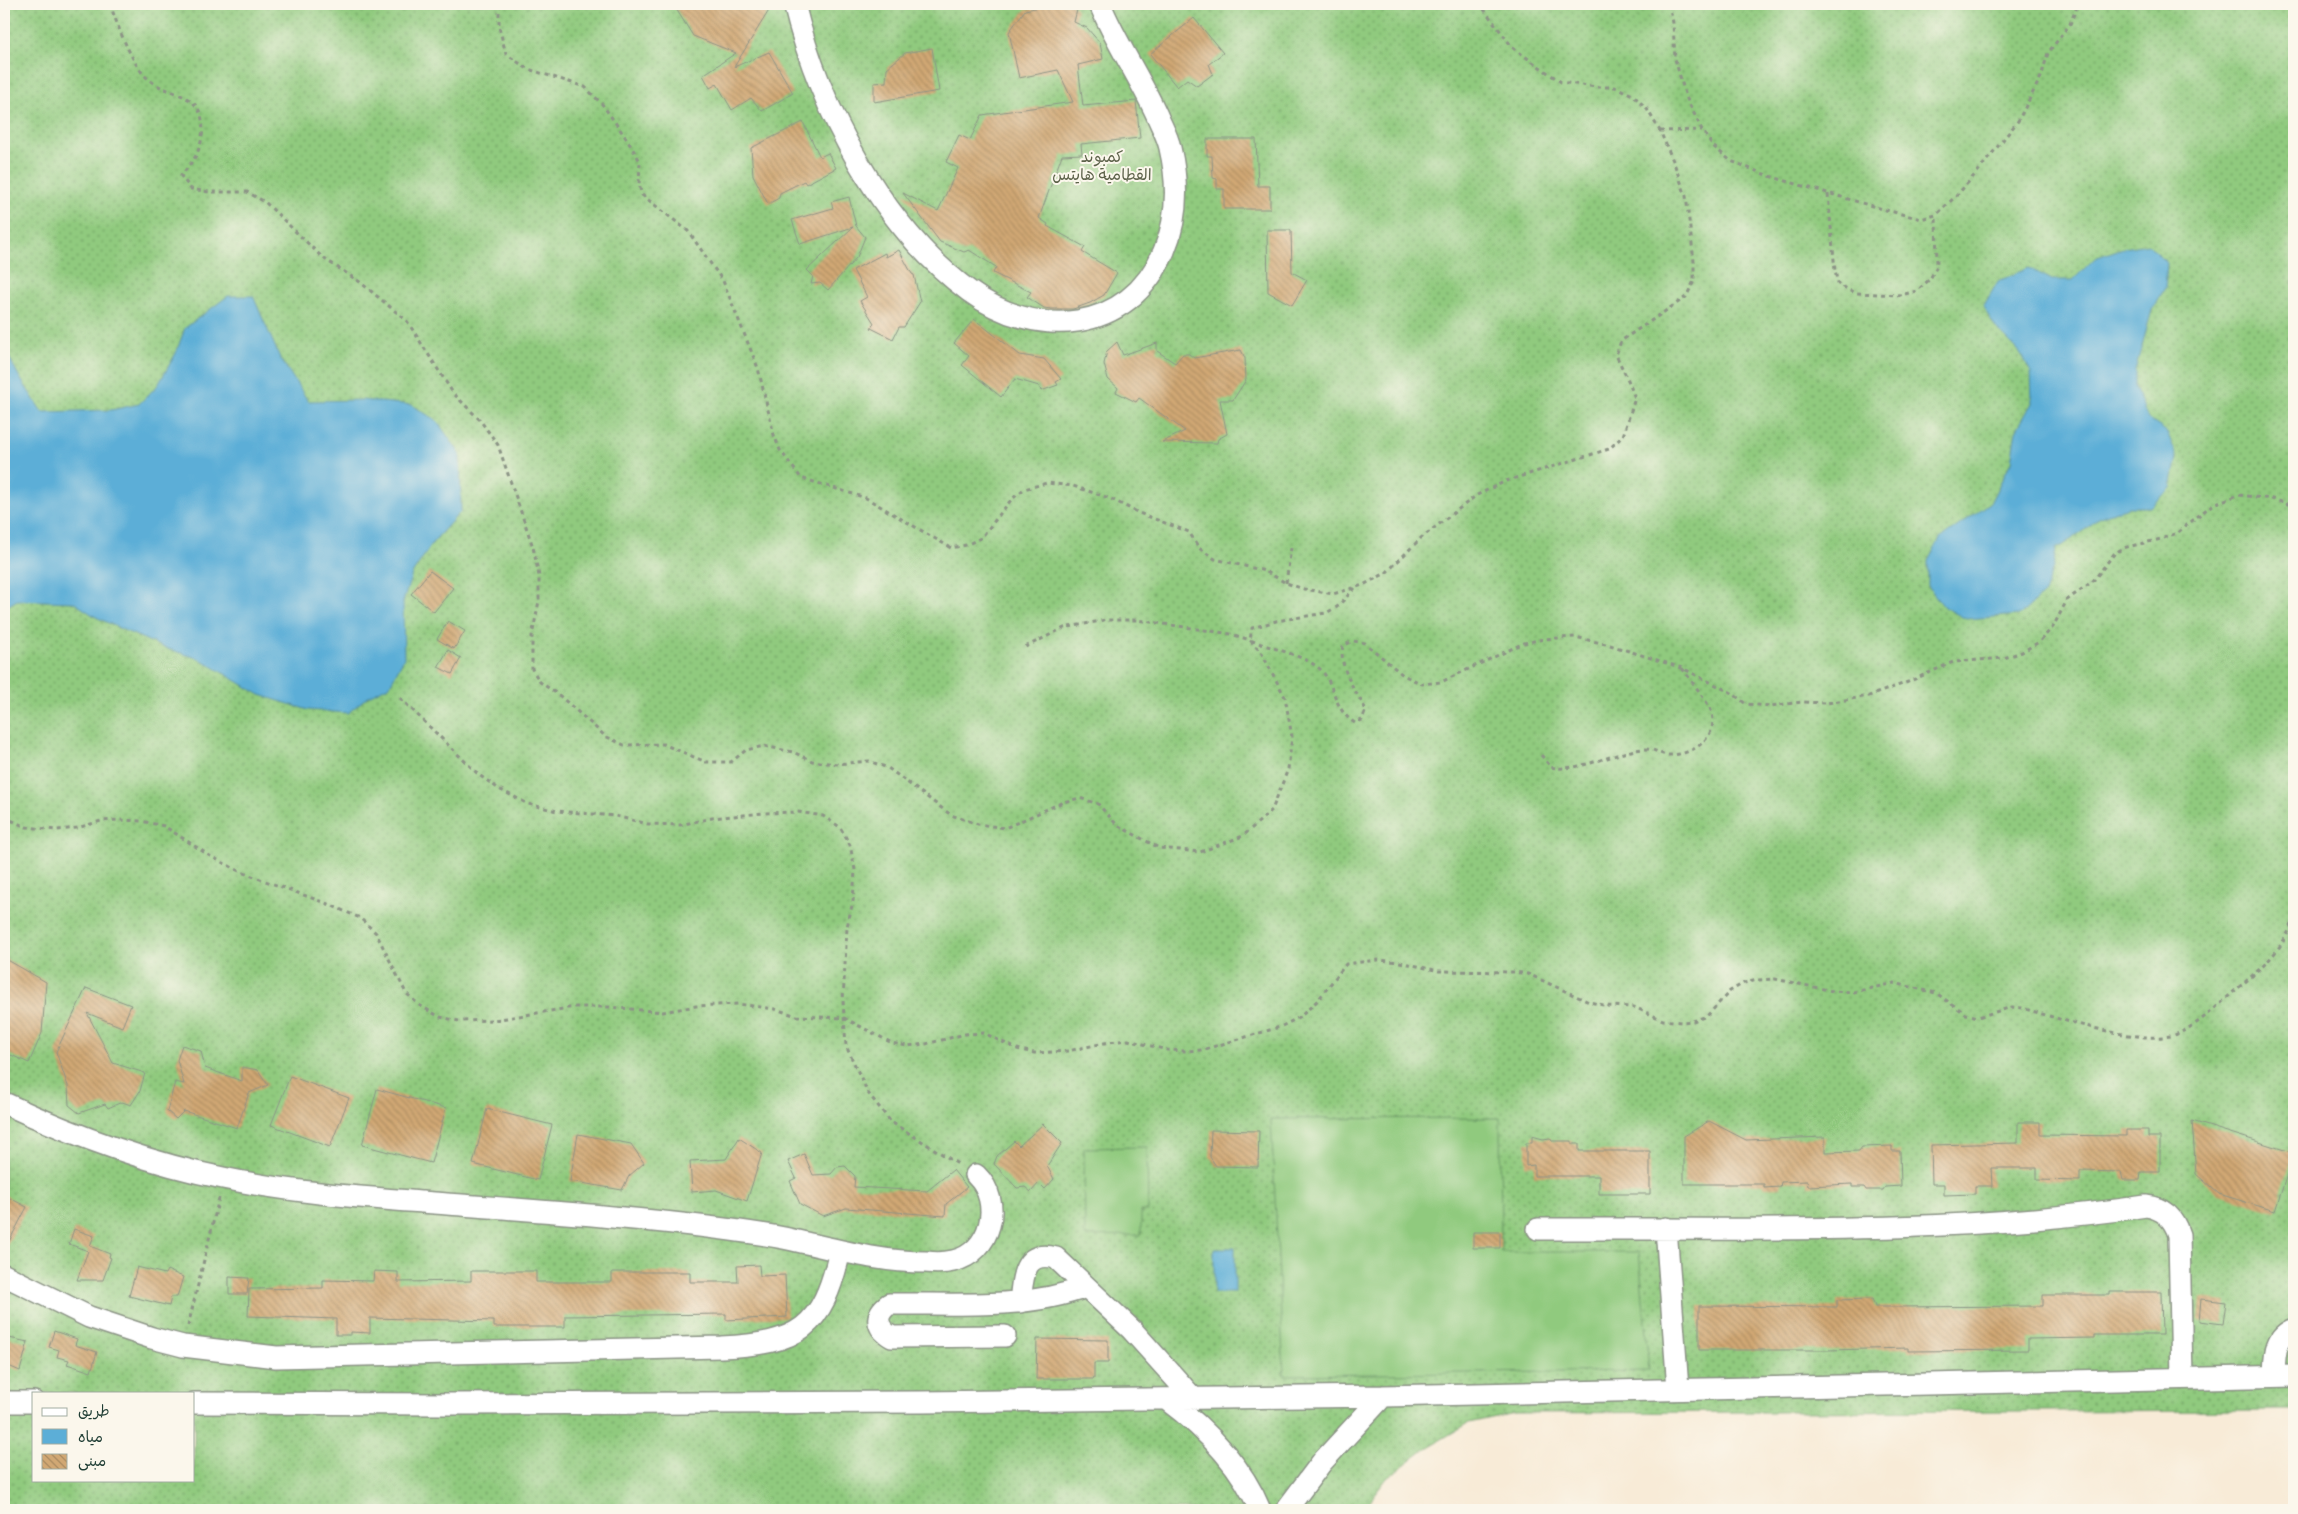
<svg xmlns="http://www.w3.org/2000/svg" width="2298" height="1514" viewBox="0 0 2298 1514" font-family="Delius,'Playpen Sans Arabic',sans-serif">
  <defs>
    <pattern id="grass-dots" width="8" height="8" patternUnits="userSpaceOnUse" patternTransform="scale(1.25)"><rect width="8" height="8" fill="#90ca7e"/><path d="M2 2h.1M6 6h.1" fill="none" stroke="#75a568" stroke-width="1.8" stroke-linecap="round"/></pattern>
    <pattern id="building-back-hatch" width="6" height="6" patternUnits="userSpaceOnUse" patternTransform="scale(1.25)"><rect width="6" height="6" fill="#d1a874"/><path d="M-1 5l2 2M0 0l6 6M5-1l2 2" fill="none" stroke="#a98a60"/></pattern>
  </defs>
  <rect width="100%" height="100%" fill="#fbf7ec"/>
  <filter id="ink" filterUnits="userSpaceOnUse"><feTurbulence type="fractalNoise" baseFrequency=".02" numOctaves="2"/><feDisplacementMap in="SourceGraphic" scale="10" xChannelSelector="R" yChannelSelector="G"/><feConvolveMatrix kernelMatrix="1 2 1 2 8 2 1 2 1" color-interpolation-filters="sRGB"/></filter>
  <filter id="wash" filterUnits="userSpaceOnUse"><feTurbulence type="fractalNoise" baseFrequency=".0096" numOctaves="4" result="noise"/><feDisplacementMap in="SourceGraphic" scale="20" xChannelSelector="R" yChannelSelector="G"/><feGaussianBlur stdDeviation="1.12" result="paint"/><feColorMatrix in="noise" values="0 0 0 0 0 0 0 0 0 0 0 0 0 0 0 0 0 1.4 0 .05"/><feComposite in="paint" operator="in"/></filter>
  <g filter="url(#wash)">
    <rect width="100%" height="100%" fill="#f8ebd7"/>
    <!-- grass -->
    <path fill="url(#grass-dots)" stroke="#588459" fill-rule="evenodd" d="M4,4H2294V1410L1515,1413L1469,1423L1425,1449L1387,1478L1363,1510H4ZM34,1393H194V1480H34Z"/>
    <!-- garden -->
    <path fill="#90ca7e" stroke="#588459" d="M1500,1118L1501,1252H1639L1649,1371L1284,1375L1271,1119Z
      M1147,1147L1148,1211H1141V1235L1085,1236L1084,1148Z"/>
    <!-- water -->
    <path fill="#5caed7" stroke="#3e7686" d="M2148,244L2167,263L2165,288L2152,310L2135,370V388L2148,419L2167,432L2177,456L2171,488L2150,507H2128L2100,517L2081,533L2056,549L2053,568L2044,593L2020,615L1966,619L1944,607L1928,586V561L1940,539L1990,503L2011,462L2016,431L2032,403L2031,372L2018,350L1996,328L1983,307L1998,281L2029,268L2052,280H2073L2095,258L2123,248Z
      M228,296H253L280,358L308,401L362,400L412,405L437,421L460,454L461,511L433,542L412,574L403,602L404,658L390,685L367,697L348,713L308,710L260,695L200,659L162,647L121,629L96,617L73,602L17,600L4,608V348L20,378L42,412L111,410L139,404L158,385L176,353L185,328Z
      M1214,1248H1235V1293H1214Z"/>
    <g id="blocks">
      <!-- building -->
      <path fill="url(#building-back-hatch)" d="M673,4H773L734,67L769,52L793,93L762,111L751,98L732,110L717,84L710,88L703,75L736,53L693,36Z
        M1055,4H1072L1077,10L1074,22L1087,28L1100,43L1103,59L1078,65L1083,106L1136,101L1140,138L1081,144L1082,154L1062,155L1039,218L1048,224L1047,226L1085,247L1082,252L1117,273L1104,295L1090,303L1073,309H1051L1044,308L1027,297L1031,292L993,273L996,267L969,250L964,252L940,242L903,193L938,211L958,168L946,162L959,135L970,140L982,115L1073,102L1058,70L1019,78L1009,32L1025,10Z
        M1194,18L1223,53L1209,64L1213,74L1197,86L1187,79L1177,87L1150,54Z
        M932,48L939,91L874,102V83L886,82L887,68L905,53Z
        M803,122L820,157L828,153L836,168L806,184L804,181L780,193L779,198L768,204L753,175L751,148Z
        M1207,139H1256L1258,186H1270V209H1224V189H1217V179L1213,178L1212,156H1207Z
        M849,197L856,226L865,237L857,257L828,290L820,283L811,284L813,276L807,270L853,227L800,244L792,220L833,208L831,202Z
        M1267,230H1291L1292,272L1307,280L1292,305L1268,292Z
        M899,250L912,274L914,275L920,302L904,327H899L893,339L871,328L874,323L860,301L867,297L853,270L885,253L886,257Z
        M974,319L1020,355L1044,359L1061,379L1056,382L1058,385L1041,391L1039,386L1015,379L1001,397L962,365L969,356L954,343Z
        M1117,342L1123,355L1157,343V351L1175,363L1183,354H1189L1194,358L1241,350L1245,358L1246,380L1233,400H1220L1227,434L1218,439L1217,443L1162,442L1185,431L1139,398L1136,402L1116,392L1118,388L1108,379L1104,364L1107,351Z
        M430,571L453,588L434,612L411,594Z
        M448,621L465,631L454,649L437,639Z
        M448,650L461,658L452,674L438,667Z
        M4,958L46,982L42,1033L29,1063L11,1055L4,1056Z
        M86,988L131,1005L122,1027L87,1013L113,1063L145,1073L140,1091L131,1105L122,1102L108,1108L105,1104L79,1113L69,1105L68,1086L56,1052Z
        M182,1045L201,1051L205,1068L242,1081V1067L258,1070L268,1085L249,1093L237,1128L184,1111L176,1119L167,1111L175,1082L184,1084L177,1060Z
        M290,1076L349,1098L330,1147L271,1125Z
        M377,1089L446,1108L431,1163L362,1145Z
        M487,1109L552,1125L538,1180L473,1164Z
        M1709,1121L1746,1140L1825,1137V1152L1859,1151L1862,1147L1892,1146V1151H1900L1901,1186L1885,1187L1883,1190H1866L1864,1187H1852V1184L1808,1186L1807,1181L1781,1182L1780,1187L1764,1188V1184H1684V1136Z
        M2192,1121L2294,1153L2275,1211L2219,1194L2196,1174Z
        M2018,1122H2040V1135L2126,1136V1130H2148V1137H2160V1172H2141L2140,1180H2123L2121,1172L2080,1171V1181L2037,1180V1168H1991L1992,1186H1975V1194L1944,1195V1184H1932L1931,1145L2018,1143Z
        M1043,1124L1062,1143L1047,1166L1054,1179L1045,1189L1039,1183L1031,1192L1025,1187L1017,1188L994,1164L997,1156L1014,1141L1019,1146Z
        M1211,1130L1259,1131L1258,1167L1216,1166L1210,1157Z
        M578,1134L631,1144L644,1163L629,1176L622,1190L570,1181Z
        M1532,1136L1543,1139L1550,1138L1552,1141H1572V1144H1579V1151H1650V1194H1599V1176H1534V1165L1526,1166V1143H1532Z
        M739,1138L762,1153L747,1201L716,1190L692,1192L690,1161L726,1159Z
        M804,1154L813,1175L831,1174L837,1167L845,1166L855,1176L854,1187L927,1191L953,1170L967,1187L946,1204L945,1216L846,1208L823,1216L800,1204L790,1181L796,1178L788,1161Z
        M4,1195L27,1207L4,1251Z
        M74,1229L94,1236L90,1246L110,1254L109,1257L111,1258L103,1280H77L88,1251L69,1244Z
        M1473,1232H1500V1248H1473Z
        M759,1265L760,1276L785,1275L787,1317L726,1320V1314L565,1316V1327H494V1321L370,1318V1333L351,1332V1335H336V1319L248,1316L249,1289L323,1288V1280L373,1281L374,1271L398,1272V1282L471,1281V1271H536V1282H612V1272H690V1282H738L737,1266Z
        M137,1267L165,1274L167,1270L183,1277L177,1297H171L169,1306L129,1296Z
        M229,1277L249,1278L247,1294H229Z
        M2110,1292H2161L2162,1335H2094V1338L2028,1339V1350L1908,1351V1348L1828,1350H1699V1306L1837,1307V1300L1872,1299L1875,1307H1888L2043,1306V1295H2110Z
        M2201,1299L2226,1302L2223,1324L2199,1321Z
        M54,1331L77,1339L75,1345L97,1352L91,1372L67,1364L69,1360L57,1357L59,1350L49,1347Z
        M4,1337L28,1342L20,1371L4,1364Z
        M1037,1339L1108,1340V1363H1094V1379H1036Z"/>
    </g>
  </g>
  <g filter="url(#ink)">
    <use href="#blocks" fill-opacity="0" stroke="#8c9486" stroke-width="1"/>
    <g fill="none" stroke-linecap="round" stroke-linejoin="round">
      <!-- minor casing -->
      <g stroke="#8c9486" stroke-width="24">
        <path id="minor" d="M794,4C819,107 882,227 969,291C1035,340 1129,335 1164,251C1178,218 1178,182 1170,148C1168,138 1163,129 1159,120C1142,80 1116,44 1100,4
          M4,1103C73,1135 148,1163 223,1178C289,1192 356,1197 422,1202C523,1210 624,1216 724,1229C747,1232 771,1235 793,1240C838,1250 880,1262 926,1262C935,1263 945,1263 953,1261C991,1253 1004,1202 976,1175
          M1666,1228L1678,1389
          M1538,1229C1740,1228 1945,1236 2146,1206C2163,1208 2174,1218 2179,1235L2182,1378
          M4,1275L89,1317L152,1338L183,1346L276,1357L721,1347C799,1343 822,1330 840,1251
          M1020,1302C1023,1279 1022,1249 1056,1258L1132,1330L1193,1398
          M1005,1336L892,1337C876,1328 874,1315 889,1304C954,1303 1024,1310 1086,1287
          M2274,1376C2275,1357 2273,1337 2294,1329
          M1166,1399C1205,1428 1241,1464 1260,1510
          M4,1402H34
          M194,1403L450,1404L921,1402L1383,1396L2294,1376
          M1286,1510L1322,1462L1383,1396"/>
      </g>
      <!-- path -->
      <path stroke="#8c9486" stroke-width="3" stroke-dasharray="4 4" stroke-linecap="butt" d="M110,4C117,24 130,60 145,76C159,90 173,90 188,99C206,109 205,134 198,151C195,159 187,168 181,176L191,189L209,192H247L265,202L323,258L360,282L407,321L453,393L480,420L498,445L533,547L539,576V601L532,636V669L540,682L560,696L605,736L624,745L663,744L706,762H731L746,750L764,746L793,752L812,761L837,764L869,761L888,768L951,815L978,824L1005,828L1063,802L1080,798L1098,804L1117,825L1159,848L1200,852L1243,836L1272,810L1288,769L1292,737L1285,697L1261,652L1250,640L1231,634L1178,626L1137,620H1105L1064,628L1025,647
        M499,4V27L506,54L528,69L585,87L602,104L624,135L640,161L639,185L642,195L688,231L723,281L758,368L774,435L780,450L801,478L866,498L951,548L966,545L981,538L1011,500L1024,489L1047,483L1073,486L1109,498L1139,513L1189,532L1199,548L1215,559L1265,571L1286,583L1304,589L1333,594L1363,585L1386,573L1421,538L1477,495L1506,481L1609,449L1623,436L1635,398L1628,380L1616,355L1621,341L1686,297L1694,281V261L1686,196L1674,163L1660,131L1647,109L1633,95L1615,87H1596L1561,82L1513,48L1480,4
        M1669,4L1673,23L1675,59L1686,97L1702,130L1714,147L1731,161L1769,176L1886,210L1921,219L1936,215L1957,195L1979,170L2018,121L2041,77L2048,53L2070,24L2078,4
        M1660,131L1702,130
        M1828,194L1835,271L1838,284L1855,293L1901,295L1917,291L1930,279L1937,266L1936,215
        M1286,583L1291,548
        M1355,588L1337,607L1326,613L1276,621L1252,628L1250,640C1270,648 1308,656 1322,671C1336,687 1333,709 1355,723L1362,720L1366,710C1356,691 1338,668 1343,646L1353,641L1365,643L1403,675L1422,684L1441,682L1524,643L1544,639L1575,637L1610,645L1682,668L1732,693L1746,704L1770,706L1803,702L1827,703L1869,696L1908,682L1953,662L2004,658L2022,652L2039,642L2053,627L2067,600L2093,581L2114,554L2123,548L2161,539L2177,533L2213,504L2239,495L2272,499L2294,506
        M400,698L479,775L499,789L528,804L557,811L615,816L648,824L680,825L712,818L764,813L798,812L823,816L840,827L850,845L855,870L853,901L847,927L843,1001L846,1046L868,1093L891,1122L958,1164
        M1541,755L1551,767C1574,773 1612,754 1636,750C1654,746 1656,754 1669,755C1692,755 1718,739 1712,713C1709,703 1689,678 1682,668
        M4,817L26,827L57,830L77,828L101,821L119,820L141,821L164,826L210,856L241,872L328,904L360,918L376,933L406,993L419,1005L440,1017L459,1021L494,1020L575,1007H609L663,1012L696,1006L738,1004L775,1009L797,1016L844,1018L892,1043L907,1046L926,1044L965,1034L984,1033L1017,1049L1034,1053L1068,1051L1109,1042L1128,1040L1167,1050L1185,1051L1202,1050L1280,1027L1300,1017L1318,1000L1346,964L1378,960L1400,962L1439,971L1515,972L1528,974L1589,1002L1608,1006L1634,1007L1663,1020L1681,1022L1693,1021L1707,1016L1730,991L1744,983L1758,980L1775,979L1833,991L1854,992L1894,983L1936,993L1966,1014L1978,1017L2012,1007L2022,1008C2056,1018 2146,1047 2177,1034C2200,1024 2219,1004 2238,988C2264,966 2282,951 2294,919
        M188,1326L219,1198"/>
      <!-- minor -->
      <use href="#minor" stroke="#fff" stroke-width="21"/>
    </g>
  </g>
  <g text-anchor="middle" stroke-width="4" stroke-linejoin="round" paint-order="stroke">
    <!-- quarter labels -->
    <g font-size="16" fill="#5d624a" stroke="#fbf7ec">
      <text x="1102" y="162">كمبوند<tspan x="1102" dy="18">القطامية هايتس</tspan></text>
    </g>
  </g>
  <!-- margin -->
  <rect width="2298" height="1514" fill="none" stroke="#fbf7ec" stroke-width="20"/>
  <!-- legend -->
  <rect x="32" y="1392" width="162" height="90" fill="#fbf7ec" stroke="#a3ada2"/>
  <rect x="42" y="1408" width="25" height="8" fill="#ffffff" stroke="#a3ada2"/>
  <text x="78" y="1416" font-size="15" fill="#1f3d34">طريق</text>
  <rect x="42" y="1429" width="25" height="15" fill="#5caed7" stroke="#a3ada2"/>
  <text x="78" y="1442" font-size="15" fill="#1f3d34">مياه</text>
  <rect x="42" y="1454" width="25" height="15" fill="url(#building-back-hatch)" stroke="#a3ada2"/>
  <text x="78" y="1466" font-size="15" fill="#1f3d34">مبنى</text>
</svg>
